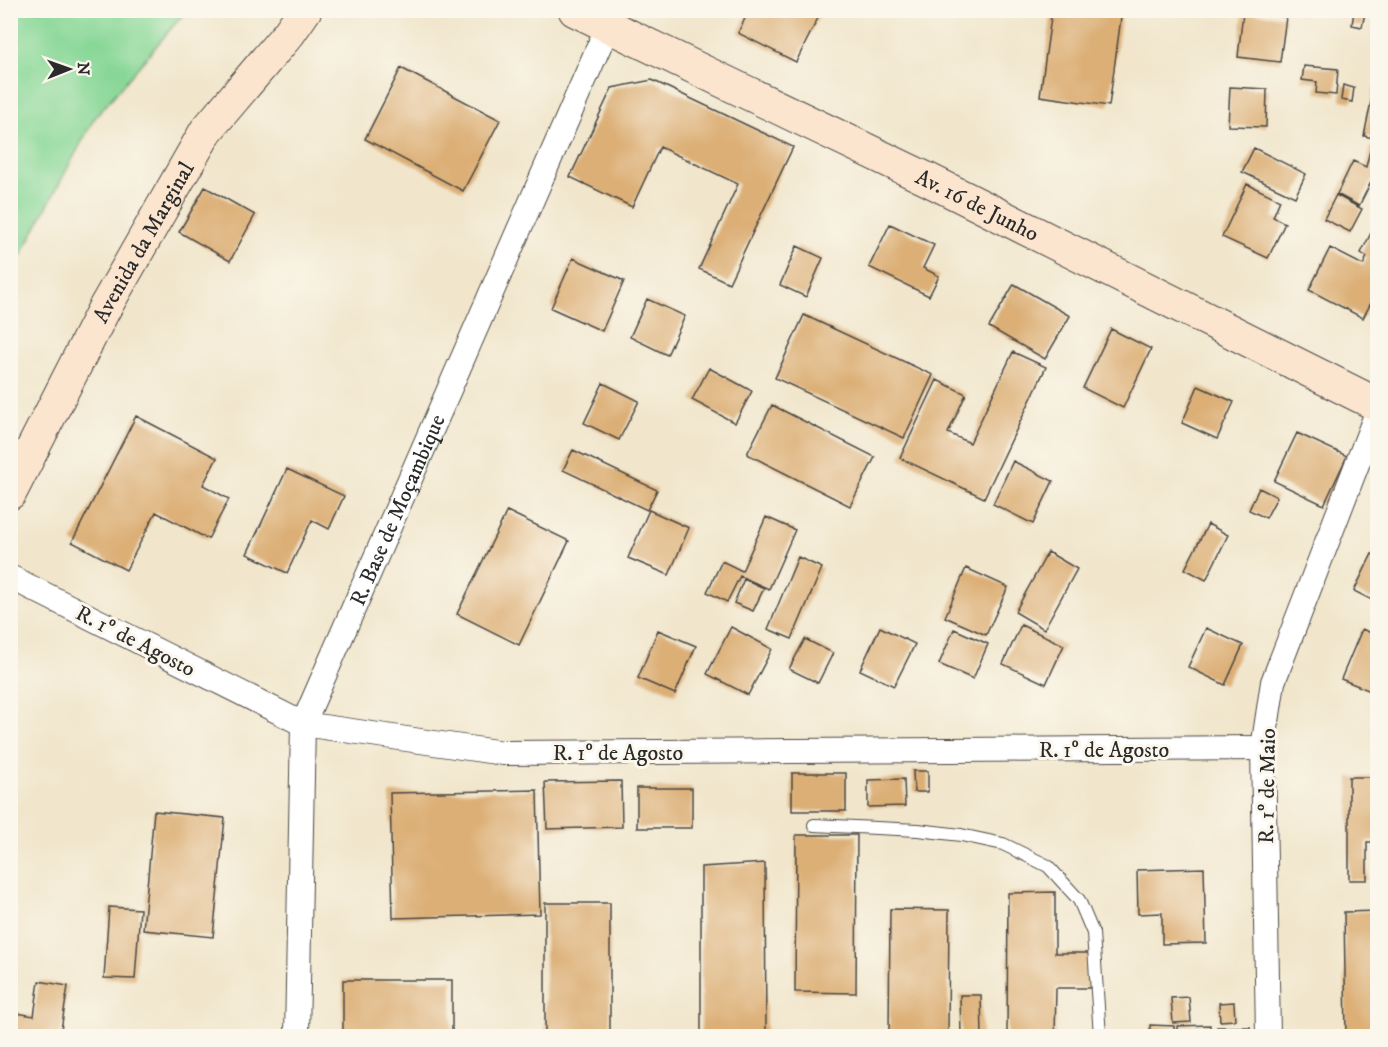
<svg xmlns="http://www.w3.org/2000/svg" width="1388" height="1047" viewBox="0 0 1388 1047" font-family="'IM FELL DW Pica',serif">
  <rect width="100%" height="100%" fill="#fbf7ec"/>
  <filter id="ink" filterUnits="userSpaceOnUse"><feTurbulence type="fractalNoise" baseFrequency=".0167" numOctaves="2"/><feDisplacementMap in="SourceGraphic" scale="12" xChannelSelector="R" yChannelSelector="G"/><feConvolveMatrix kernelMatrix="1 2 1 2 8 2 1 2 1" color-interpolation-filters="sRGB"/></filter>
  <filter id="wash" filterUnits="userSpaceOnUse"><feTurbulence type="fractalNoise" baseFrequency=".008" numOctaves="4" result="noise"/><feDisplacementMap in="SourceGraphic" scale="24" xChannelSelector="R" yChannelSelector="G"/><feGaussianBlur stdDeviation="1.35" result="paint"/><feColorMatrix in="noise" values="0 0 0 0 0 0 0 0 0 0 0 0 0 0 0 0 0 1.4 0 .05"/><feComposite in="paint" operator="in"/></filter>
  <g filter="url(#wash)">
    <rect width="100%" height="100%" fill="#f1e6cc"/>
    <!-- green -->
    <path fill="#87d796" stroke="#598160" stroke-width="1.5" d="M11,10L186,11L94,119L11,274Z"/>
    <g id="blocks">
      <!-- building -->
      <path fill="#dcaf76" d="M749,10H819L821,12L796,62L738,33Z
        M1052,10H1122L1109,106L1040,96Z
        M1354,11L1365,13L1362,27L1352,25Z
        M1243,12L1286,17L1280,62L1238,57Z
        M1304,66L1338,69L1336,95L1316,93L1317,82L1302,80Z
        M401,68L500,120L463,191L365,139Z
        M652,80L793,147L729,283L699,269L738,184L660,147L632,207L570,177L612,88Z
        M1343,85L1354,88L1352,102L1341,100Z
        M1230,87L1267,89L1266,127L1228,126Z
        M1374,87L1378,88V139L1364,136Z
        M1371,146L1378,148V181L1372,180L1359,206L1337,194L1353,161L1366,167Z
        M1254,148L1306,174L1295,197L1242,172Z
        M1247,184L1280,200L1273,217L1285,223L1268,258L1222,237Z
        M205,187L255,215L230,261L179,232Z
        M1336,195L1362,209L1350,232L1324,219Z
        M890,224L934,245L923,268L939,276L929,296L869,267Z
        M1372,231L1378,234V290L1363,318L1309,290L1330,248L1363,265L1367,257L1361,253Z
        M797,246L823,258L806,297L780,285Z
        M573,258L624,281L602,331L551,308Z
        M1014,284L1070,316L1045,359L989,327Z
        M647,299L685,316L667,355L630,337Z
        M804,315L933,375L904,438L775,378Z
        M1111,329L1151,349L1123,408L1083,388Z
        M1013,352L1046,367L984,498L900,458L937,380L966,394L948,433L970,443Z
        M709,368L752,391L735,423L692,400Z
        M603,383L639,401L619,440L584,423Z
        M1198,386L1234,402L1217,439L1182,423Z
        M772,405L875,457L850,506L747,454Z
        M136,416L217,458L203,485L229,499L208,539L156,512L126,570L72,542Z
        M1297,433L1347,456L1324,505L1274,481Z
        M573,450L657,490L647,510L563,470Z
        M1013,461L1053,481L1033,524L993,504Z
        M287,469L344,496L329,529L312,520L287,573L247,554Z
        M1259,488L1277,497L1266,518L1249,510Z
        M649,510L689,528L669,575L628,558Z
        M507,511L569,541L519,645L457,614Z
        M766,517L795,530L769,589L740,576L727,602L707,592L722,561L742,571Z
        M1208,524L1228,535L1206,580L1185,569Z
        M1048,552L1077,569L1044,629L1015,612Z
        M1372,554L1378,556V588L1372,600L1354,591Z
        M798,557L822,568L792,639L768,629Z
        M966,568L1008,587L986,635L945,617Z
        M744,579L764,588L753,611L734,603Z
        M1021,625L1064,645L1046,684L1003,664Z
        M731,627L772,649L748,695L707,674Z
        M880,627L915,644L894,686L860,670Z
        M1206,628L1243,645L1225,685L1188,667Z
        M954,629L988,644L973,679L939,664Z
        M1362,629L1378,636V694L1341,679Z
        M658,630L696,646L675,694L638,678Z
        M805,639L833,653L818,683L789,669Z
        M913,771H928V792H914Z
        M792,773H846V811H792Z
        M1349,777H1378V842H1367V880H1349Z
        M904,779L905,806L868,807V780Z
        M621,781L622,827L547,829L545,782Z
        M637,788H692V828H637Z
        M537,790L540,914L393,918L390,793Z
        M154,811L225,818L213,937L143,930Z
        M796,835H857L856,993L795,992Z
        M765,863L766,1036H701V867Z
        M1204,868L1206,943L1162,944V913L1138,914L1137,870Z
        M1055,892V953H1092V988H1056L1055,1036H1007L1008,893Z
        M545,903H610V1036H545Z
        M109,907L140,909L135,979L104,978Z
        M890,909L949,910L948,1036H889Z
        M1378,911V1036H1346L1344,912Z
        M343,980H452V1034L343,1036Z
        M39,981L68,986L60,1036H10V1012L34,1016Z
        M960,995H981L982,1036H961Z
        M1189,997L1191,1022L1173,1023L1171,998Z
        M1234,1002L1235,1020L1220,1021L1219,1003Z
        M1150,1025L1174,1026V1036H1150Z
        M1210,1025V1036H1177V1026Z
        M1217,1027H1250V1036H1217Z"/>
    </g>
  </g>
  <g filter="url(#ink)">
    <use href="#blocks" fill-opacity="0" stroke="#494743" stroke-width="1.5"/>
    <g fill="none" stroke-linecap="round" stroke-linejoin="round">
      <!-- lane casing -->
      <g stroke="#494743" stroke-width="14">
        <path id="lane" d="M814,825L918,830L961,835L1003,844L1048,866L1079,900L1093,933L1100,1036"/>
      </g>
      <!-- street casing -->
      <g stroke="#494743" stroke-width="26">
        <g id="street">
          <path d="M10,577L303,724L503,753L1263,748"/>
          <path id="s1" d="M297,1036L303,724L607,28"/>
          <path d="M1268,1036L1263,748L1273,682L1378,410"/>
        </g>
      </g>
      <!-- secondary casing -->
      <g stroke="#494743" stroke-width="35">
        <g id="secondary">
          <path id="s2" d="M575,10L929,180L1378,405"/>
          <path id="s3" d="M10,493L103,311L206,131L289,33L305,10"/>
        </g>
      </g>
      <!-- lane -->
      <use href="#lane" stroke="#fff" stroke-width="12"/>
      <!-- street -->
      <use href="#street" stroke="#fff" stroke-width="24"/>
      <!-- secondary -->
      <use href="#secondary" stroke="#fbe5cf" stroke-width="33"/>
    </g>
  </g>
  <g text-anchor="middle" stroke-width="6" stroke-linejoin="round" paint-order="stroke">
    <!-- street labels -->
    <g font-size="22" fill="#2b2b2b" stroke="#fbf7ec">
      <text dy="8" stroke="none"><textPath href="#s2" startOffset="447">Av. 16 de Junho</textPath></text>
      <text dy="8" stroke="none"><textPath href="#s3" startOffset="284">Avenida da Marginal</textPath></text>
      <text dy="8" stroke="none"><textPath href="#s1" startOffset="546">R. Base de Moçambique</textPath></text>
      <text transform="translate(136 640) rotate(27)" y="8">R. 1º de Agosto</text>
      <text x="1104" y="757">R. 1º de Agosto</text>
      <text x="618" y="760">R. 1º de Agosto</text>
      <text transform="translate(1266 786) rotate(-89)" y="8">R. 1º de Maio</text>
    </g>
  </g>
  <!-- margin -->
  <rect width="1388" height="1047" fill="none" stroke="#fbf7ec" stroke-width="36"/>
  <!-- north arrow -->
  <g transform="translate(69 69) rotate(89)" stroke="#fbf7ec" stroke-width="4.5" paint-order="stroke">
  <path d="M0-4.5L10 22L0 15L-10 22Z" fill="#2b2b2b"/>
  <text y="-9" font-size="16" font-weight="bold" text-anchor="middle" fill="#2b2b2b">N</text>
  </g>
</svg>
